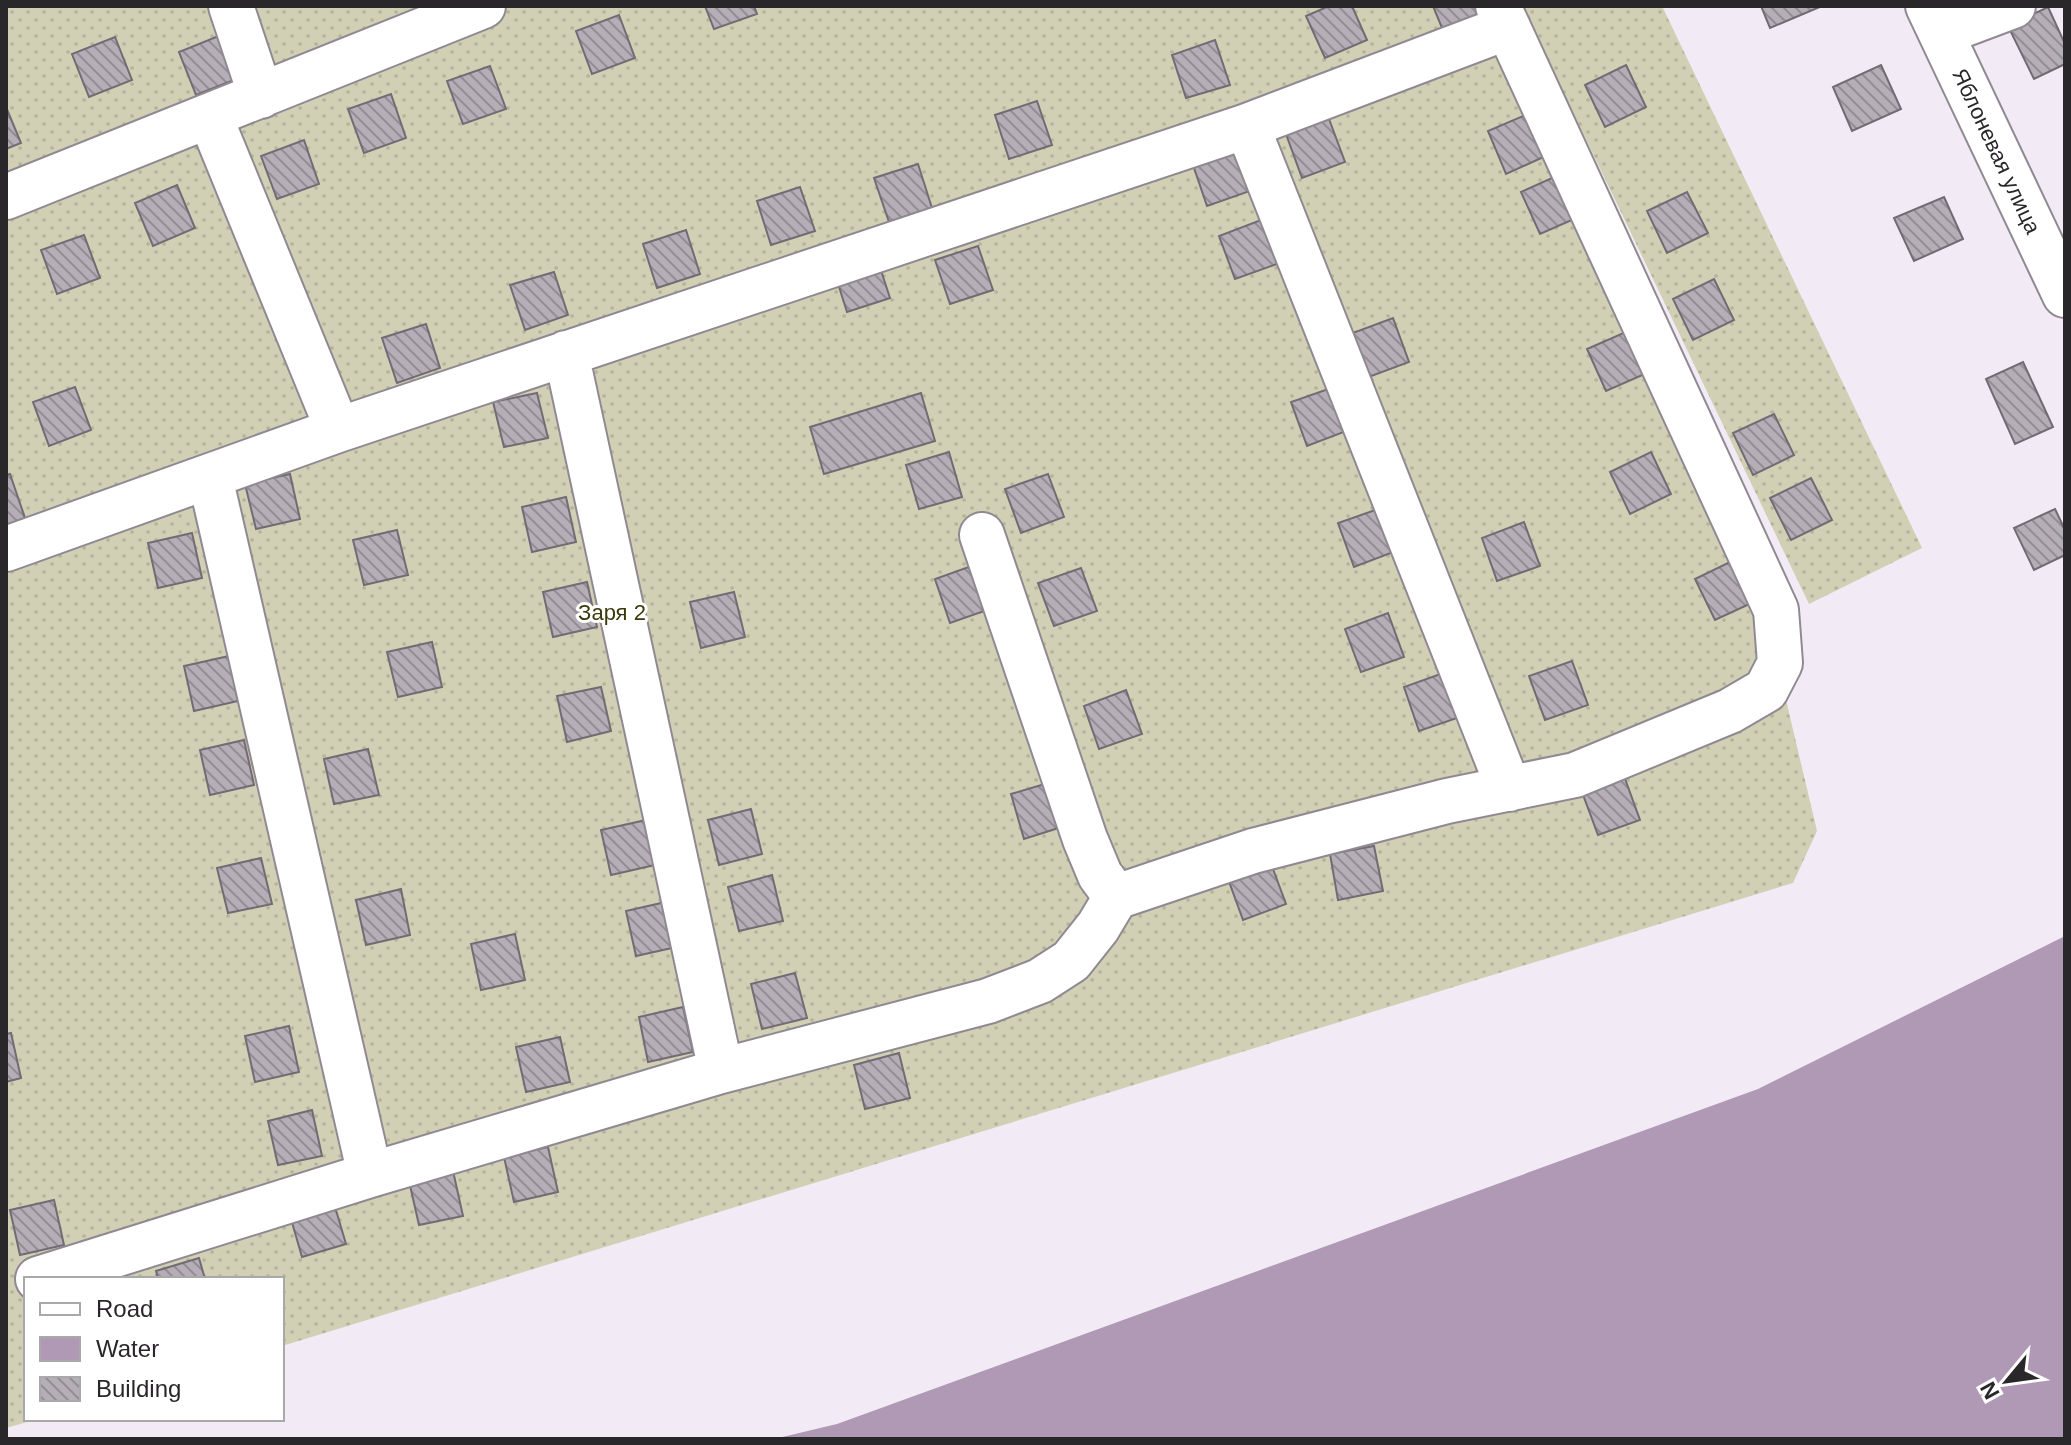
<svg xmlns="http://www.w3.org/2000/svg" width="2071" height="1445" viewBox="0 0 2071 1445" font-family="Helvetica,sans-serif">
  <defs>
    <pattern id="garden-dots" width="8" height="8" patternUnits="userSpaceOnUse" patternTransform="scale(2)"><rect width="8" height="8" fill="#d1d0b4"/><path d="M2 2h.1M6 6h.1" fill="none" stroke="#b4b39b" stroke-width="1.8" stroke-linecap="round"/></pattern>
    <pattern id="building-back-hatch" width="6" height="6" patternUnits="userSpaceOnUse" patternTransform="scale(2)"><rect width="6" height="6" fill="#b5aeb7"/><path d="M-1 5l2 2M0 0l6 6M5-1l2 2" fill="none" stroke="#938e95"/></pattern>
  </defs>
  <rect width="100%" height="100%" fill="#f2eaf4"/>
  <!-- garden -->
  <path fill="url(#garden-dots)" d="M6,6H1480L1760,590L1817,831L1793,883L282,1346V1279H26V1419H38L6,1428Z
    M1522,6H1662L1922,548L1809,604Z"/>
  <!-- water -->
  <path fill="#b099b5" d="M2065,936V1439H774L837,1424L1758,1089Z"/>
  <!-- building -->
  <path fill="url(#building-back-hatch)" stroke="#726b74" stroke-width="2" d="M705,6H754L757,14L714,29Z
    M1329,6H1352L1367,40L1325,58L1306,16Z
    M1433,6H1482L1486,14L1444,33Z
    M1761,6H1822L1770,28Z
    M2048,7L2065,44V64L2034,79L2008,26Z
    M619,15L635,58L592,74L576,31Z
    M221,35L239,78L196,95L179,52Z
    M115,37L132,80L89,97L72,54Z
    M1215,40L1230,85L1186,98L1172,55Z
    M1626,65L1646,107L1605,127L1585,85Z
    M1881,65L1901,109L1852,131L1833,87Z
    M490,66L506,109L463,124L447,81Z
    M391,94L406,138L364,153L348,109Z
    M1037,101L1052,145L1009,159L995,115Z
    M6,107L21,143L6,149Z
    M1530,113L1548,155L1506,174L1488,131Z
    M1329,119L1345,162L1302,178L1286,134Z
    M304,140L319,184L277,199L261,156Z
    M1235,147L1250,191L1207,206L1192,162Z
    M918,164L932,208L889,222L874,178Z
    M1563,173L1581,216L1540,234L1521,192Z
    M177,185L195,228L153,246L135,203Z
    M800,187L815,231L771,245L757,201Z
    M1687,192L1708,233L1667,253L1647,211Z
    M1944,197L1963,239L1914,261L1894,218Z
    M1261,220L1277,264L1235,279L1219,236Z
    M686,230L700,274L657,288L643,244Z
    M84,235L100,278L57,294L41,250Z
    M978,246L993,290L950,304L935,260Z
    M876,255L890,298L847,312L833,268Z
    M554,272L568,315L525,330L510,285Z
    M1714,279L1734,320L1693,340L1673,299Z
    M1393,318L1409,362L1366,378L1350,334Z
    M426,324L440,368L397,383L382,338Z
    M1628,331L1647,373L1606,391L1587,349Z
    M2023,362L2053,427L2015,444L1986,379Z
    M75,387L91,430L49,446L33,402Z
    M1334,387L1349,430L1307,446L1291,402Z
    M537,393L548,438L504,447L493,402Z
    M921,393L935,441L824,474L810,427Z
    M1774,414L1794,455L1753,475L1733,433Z
    M949,452L962,497L919,509L906,465Z
    M1651,452L1671,494L1630,514L1610,472Z
    M10,474L25,518L6,525V475Z
    M290,474L300,519L256,529L245,484Z
    M1048,474L1064,517L1021,533L1005,489Z
    M1811,478L1832,520L1791,540L1770,498Z
    M566,497L576,542L532,552L522,507Z
    M1381,508L1396,551L1354,567L1338,523Z
    M2055,509L2065,530V555L2034,570L2014,528Z
    M1524,522L1540,566L1497,581L1482,538Z
    M397,530L408,575L364,585L353,540Z
    M192,533L202,578L158,588L148,543Z
    M1736,559L1756,601L1715,620L1695,579Z
    M977,564L993,608L950,623L935,579Z
    M1081,568L1097,611L1054,626L1038,583Z
    M587,582L597,627L553,637L543,592Z
    M734,592L745,637L701,648L690,602Z
    M1388,613L1404,657L1361,672L1345,629Z
    M432,642L442,687L398,697L387,652Z
    M229,656L238,701L194,711L184,666Z
    M1572,661L1588,705L1545,720L1529,676Z
    M1446,672L1463,716L1419,731L1404,687Z
    M601,687L611,731L567,742L557,696Z
    M1126,690L1142,734L1099,749L1084,706Z
    M244,740L254,785L210,795L200,750Z
    M368,749L379,795L334,804L324,759Z
    M1624,776L1640,820L1598,835L1582,792Z
    M1055,781L1068,825L1024,839L1011,794Z
    M751,809L762,854L719,865L708,820Z
    M646,820L655,865L611,875L601,830Z
    M1374,846L1383,891L1338,900L1330,854Z
    M261,858L272,904L228,913L217,868Z
    M1270,861L1286,904L1243,920L1227,876Z
    M772,875L783,921L739,931L728,887Z
    M401,889L410,935L366,945L356,900Z
    M670,901L681,946L636,956L626,911Z
    M515,934L525,980L481,990L471,944Z
    M795,973L807,1018L762,1029L751,984Z
    M683,1007L693,1052L648,1062L639,1017Z
    M289,1026L299,1072L255,1082L245,1036Z
    M11,1033L21,1078L6,1082V1034Z
    M560,1037L570,1082L526,1092L516,1047Z
    M899,1053L910,1098L865,1109L854,1065Z
    M312,1110L322,1156L278,1165L268,1121Z
    M548,1147L558,1192L514,1202L504,1157Z
    M453,1171L463,1216L419,1225L409,1181Z
    M54,1200L64,1245L20,1255L10,1210Z
    M333,1200L346,1244L302,1257L289,1212Z
    M199,1258L205,1279H158L156,1271Z"/>
  <g fill="none" stroke-linecap="round" stroke-linejoin="round">
    <!-- minor casing -->
    <g stroke="#918992" stroke-width="48">
      <path id="minor" d="M231,6L261,96
        M1928,6L2065,295
        M1941,33L2013,6
        M210,117L338,430
        M1247,126L1509,789
        M6,197L483,6
        M566,353L721,1071
        M210,477L370,1175
        M982,535L1085,839L1100,875L1116,897
        M6,549L338,430L1247,126L1508,27
        M38,1279L370,1175L721,1071L988,1001L1040,981L1071,961L1098,927L1116,897L1253,851L1447,801L1575,775L1730,711L1766,690L1780,663L1776,610L1498,6"/>
    </g>
    <!-- minor -->
    <use href="#minor" stroke="#fff" stroke-width="44"/>
  </g>
  <g text-anchor="middle" stroke-width="6" stroke-linejoin="round" paint-order="stroke">
    <!-- street labels -->
    <g font-size="22" fill="#2a272a" stroke="#fff">
      <text transform="translate(1997 151) rotate(65)" y="8">Яблоневая улица</text>
    </g>
    <!-- park labels -->
    <g font-size="22" fill="#3c390c" stroke="#fff">
      <text x="612" y="620">Заря 2</text>
    </g>
  </g>
  <!-- border -->
  <rect width="2071" height="1445" fill="none" stroke="#2a272a" stroke-width="16"/>
  <!-- legend -->
  <rect x="24" y="1277" width="260" height="144" fill="#ffffff" stroke="#aaa9aa" stroke-width="2"/>
  <rect x="40" y="1303" width="40" height="12" fill="#ffffff" stroke="#aaa9aa" stroke-width="2"/>
  <text x="96" y="1317" font-size="24" fill="#2a272a">Road</text>
  <rect x="40" y="1337" width="40" height="24" fill="#b099b5" stroke="#aaa9aa" stroke-width="2"/>
  <text x="96" y="1357" font-size="24" fill="#2a272a">Water</text>
  <rect x="40" y="1377" width="40" height="24" fill="url(#building-back-hatch)" stroke="#aaa9aa" stroke-width="2"/>
  <text x="96" y="1397" font-size="24" fill="#2a272a">Building</text>
  <!-- north arrow -->
  <g transform="translate(2007 1381) rotate(241)" stroke="#ffffff" stroke-width="6" paint-order="stroke">
  <path d="M0-6L14 30L0 20L-14 30Z" fill="#2a272a"/>
  <text y="-12" font-size="22" font-weight="bold" text-anchor="middle" fill="#2a272a">N</text>
  </g>
</svg>
